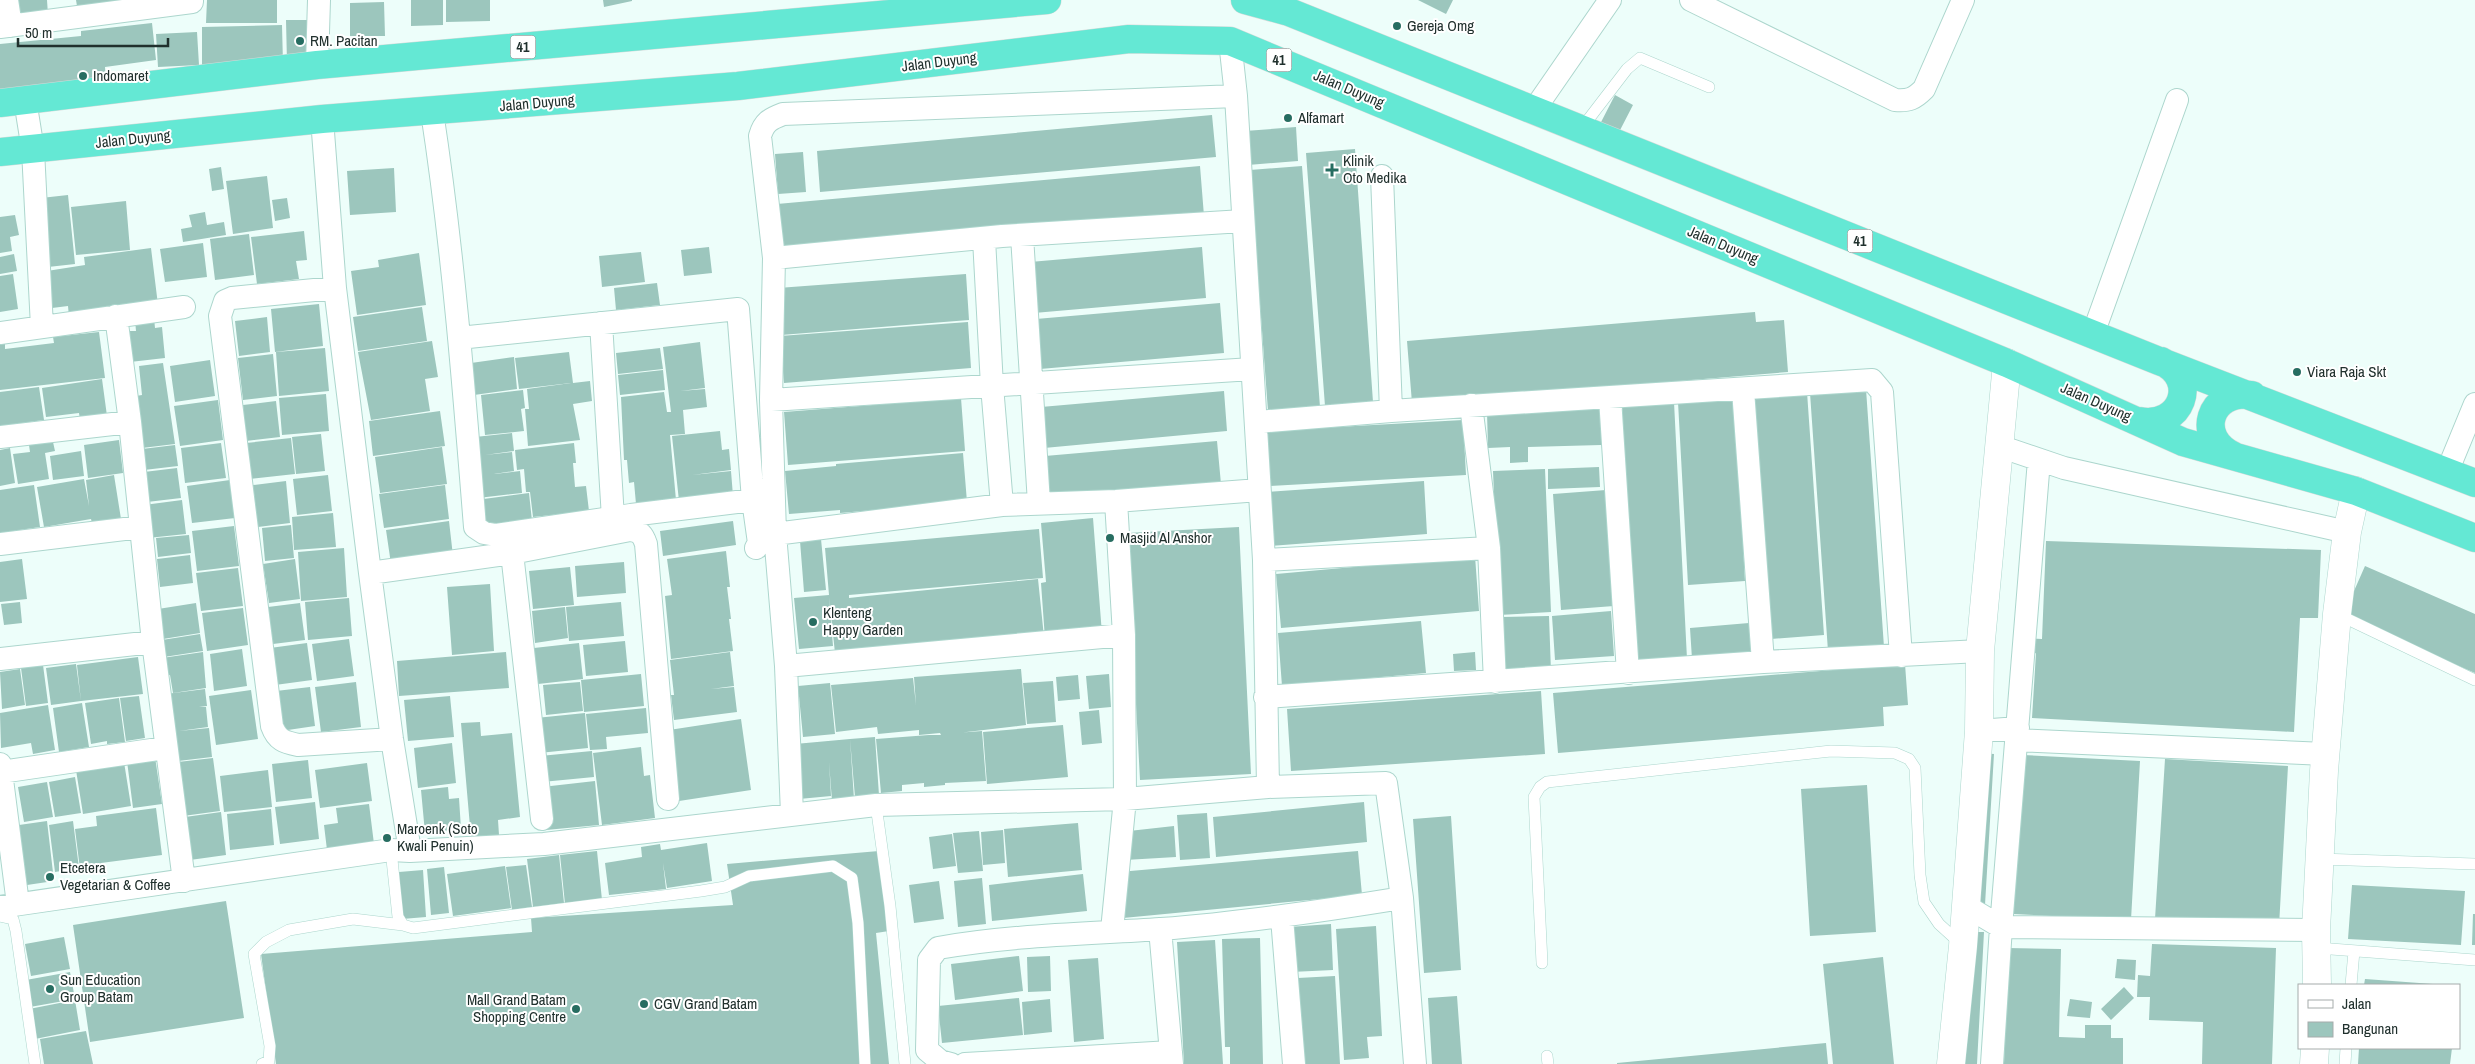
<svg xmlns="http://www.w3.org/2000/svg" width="2475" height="1064" viewBox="0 0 2475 1064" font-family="'Archivo Narrow',sans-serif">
  <rect width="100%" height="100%" fill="#edfefa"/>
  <!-- building -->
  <path fill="#9cc6bd" d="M15,0H47L48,15L16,16Z
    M76,0H175L77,6Z
    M207,0H277V23H206Z
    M411,0H443V25L411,26Z
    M446,0H490V21L446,22Z
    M603,0H632V1L604,7Z
    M1418,0H1453L1446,14Z
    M384,2L385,36H350V3Z
    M286,20H313V62L287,63Z
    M152,23L156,60L105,67L106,84L30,85L31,93L0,96V44L81,36V31Z
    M282,25L283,64L202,65V27Z
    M197,32L199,65L158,67L156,34Z
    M1615,95L1633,105L1617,136L1599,126Z
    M1212,115L1216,157L820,192L817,151Z
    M1296,127L1298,161L1248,165L1245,131Z
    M1355,149L1373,402L1325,406L1306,153Z
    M803,152L806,192L778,194L775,154Z
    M1200,166L1204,216L781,254L777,204Z
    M1302,166L1320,407L1268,411L1250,170Z
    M221,167L224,189L212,191L209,169Z
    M394,168L396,212L350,215L347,171Z
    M267,176L273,228L233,234L226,181Z
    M68,195L75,264L48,267L41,198Z
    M287,198L290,218L275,221L272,200Z
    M126,201L130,250L76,255L71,207Z
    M205,212L207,225L224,222L226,235L183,242L181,229L192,227L189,215Z
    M15,215L19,235L10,237L12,251L0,253V217Z
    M304,231L307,260L296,261L299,279L257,284L251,237Z
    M249,234L254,275L215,280L210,239Z
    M203,243L207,277L165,282L160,249Z
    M709,247L712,273L684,276L681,250Z
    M1202,247L1206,298L1034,313L1030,262Z
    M151,248L158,305L69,317L68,306L52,308L47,271L85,265L84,257Z
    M641,252L645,282L602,287L599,256Z
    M419,253L426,305L357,315L351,271L379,267L378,260Z
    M14,254L17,271L0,274V257Z
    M13,274L18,309L0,312V276Z
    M966,274L969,320L781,335L778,288Z
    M657,283L660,305L616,310L614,288Z
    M1220,303L1224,353L1040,369L1036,319Z
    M319,304L323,346L275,352L271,309Z
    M422,307L427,341L358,351L353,317Z
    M1755,312L1756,322L1784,320L1788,372L1412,403L1407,341Z
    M267,317L270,352L239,356L235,321Z
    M154,318L155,328L162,327L165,358L130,362L127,331H136L135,320Z
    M968,322L971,368L784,383L780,336Z
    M99,332L105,378L0,390V344L5,343V349L54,343L53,337Z
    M432,341L438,377L425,379L430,411L371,420L358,352Z
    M700,342L705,388L680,391L705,389L707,407L683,410L685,434L670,435L676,500L636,504L634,482L629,483L627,460H624L621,397L664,392L667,412H671L663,347Z
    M325,348L329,391L279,396L276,352Z
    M660,348L663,369L618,374L616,353Z
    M569,352L573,383L590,381L592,401L573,404L580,440L528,446L525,409H529L527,389L571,383L519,389L515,358Z
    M273,354L277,396L243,400L238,358Z
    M514,357L517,389L474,395L471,363Z
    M210,360L215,396L175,402L170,366Z
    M163,363L175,444L142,448L136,396L142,395L139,366Z
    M663,370L665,390L620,395L618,375Z
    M102,379L107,416L80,420L79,413L46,417L42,388Z
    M39,387L44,420L0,426V392Z
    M1866,389L1884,647L1828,651L1810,393Z
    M523,390L525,408L521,409L524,431L485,435L481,395Z
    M1224,391L1227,431L1044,448L1041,407Z
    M1807,392L1824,635L1771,639L1754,396Z
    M326,394L329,431L282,435L279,398Z
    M961,398L965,451L788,465L784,412Z
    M1735,399L1745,581L1688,585L1678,402Z
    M218,400L223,440L180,446L174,406Z
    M276,401L280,437L246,441L243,405Z
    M1674,402L1687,659L1636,662L1622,405Z
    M1601,409V445L1528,447V462L1510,463V447L1488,448L1487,412Z
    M440,411L445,446L373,456L369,421Z
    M1463,420L1466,475L1268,486L1266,431Z
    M720,431L722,450L729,449L731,470L692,475L731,471L733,496L679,501L672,436Z
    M512,433L514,451L485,455L512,452L514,471L494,474L520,471L522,493L478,498L475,437Z
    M321,434L325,471L296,474L292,437Z
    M291,438L295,474L250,479L246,443Z
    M119,440L123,473L88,478L84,445Z
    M1217,441L1221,484L1049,499L1045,456Z
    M53,442L55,451L45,453L49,479L18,484L13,454L30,452L29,445Z
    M221,443L226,478L185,483L181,448Z
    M574,443L576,463H573L575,487L586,486L589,511L533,517L530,492H526L524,469L517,470L515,450Z
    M175,445L178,466L144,470L142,449Z
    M442,447L447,484L380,493L375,457Z
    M10,448L15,483L0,486V450Z
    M81,451L84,476L53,480L50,456Z
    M963,453L967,502L840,513V510L789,514L785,471L836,466V464Z
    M1599,467L1600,487L1548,489V469Z
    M177,468L181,498L147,502L144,472Z
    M1545,469L1551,612L1499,615L1493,471Z
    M114,475L121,519L92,523L91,519L44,527L37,487L84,479L89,506L86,480Z
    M328,475L332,511L297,515L293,479Z
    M230,480L235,518L192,523L187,486Z
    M286,481L290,523L258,527L253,485Z
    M1424,481L1427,534L1270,546L1267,492Z
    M34,485L40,527L0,533V490Z
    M445,485L449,519L384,528L379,494Z
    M1606,490L1614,606L1561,610L1553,494Z
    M529,493L532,521L480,528L476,500Z
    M182,500L186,534L148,538L144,505Z
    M333,513L336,547L294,550L292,517Z
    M1093,518L1102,634L1045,639L1041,583L1046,582L1041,523Z
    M449,521L453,556L391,564L386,530Z
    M733,521L736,545L663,556L660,531Z
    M291,525L294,558L265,561L262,528Z
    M234,526L239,566L197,571L192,531Z
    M1239,527L1251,774L1140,780L1127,533Z
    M1039,529L1043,578L849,595V598L867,596L1038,579L1044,637L835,653L829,597L833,646L799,649L794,598L829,595L825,548Z
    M189,535L191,553L158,557L156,538Z
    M821,539L826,590L804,592L800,541Z
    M2046,541L2321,550L2318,618H2300L2294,732L2032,718L2036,653L2025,658L2026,638L2042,639Z
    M344,548L347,597L301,601L298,552Z
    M726,551L730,587H727L731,619H729L733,651L671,659L665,596L672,595L667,559Z
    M190,555L193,583L160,587L157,559Z
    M1475,556L1479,611L1281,628L1276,574Z
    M22,559L27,599L0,602V562Z
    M295,559L300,599L269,603L263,564Z
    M624,562L626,593L577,597L575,566Z
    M2365,566L2475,614V673L2343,616Z
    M570,567L574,605L533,609L529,571Z
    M238,568L243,606L201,611L196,573Z
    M490,584L494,651L452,655L447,587Z
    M349,598L352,636L308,640L305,602Z
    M20,602L22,623L4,625L1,604Z
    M621,602L624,636L569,641L566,607Z
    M196,603L200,633L163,639L158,609Z
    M300,603L305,640L273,644L268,607Z
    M565,607L568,638L535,643L532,611Z
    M243,608L248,645L207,651L202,613Z
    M1611,611L1614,656L1555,660L1552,616Z
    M1549,616L1551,672L1504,674L1502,617Z
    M1421,621L1426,673L1282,686L1278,633Z
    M1749,623L1751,655L1692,659L1690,628Z
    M200,634L203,651L164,657L162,640Z
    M349,639L354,676L317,681L312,644Z
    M625,641L628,672L586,676L583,645Z
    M307,643L312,680L275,685L270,648Z
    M579,643L583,679L538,684L534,648Z
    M242,649L247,686L214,691L210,654Z
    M203,652L206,688L173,693L170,675L165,676L162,658Z
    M506,652L509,688L399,696L397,661Z
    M730,652L734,686L711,689L734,687L737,712L674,720L671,695H674L670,660Z
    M1475,652L1476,670L1454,671L1453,654Z
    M138,657L143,694L81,701L77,665Z
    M76,664L81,701L51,705L46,668Z
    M1905,664L1908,705L1883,707L1884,726L1558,753L1553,693Z
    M43,665L48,703L26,706L21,668Z
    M20,669L25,705L2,709L0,672Z
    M1021,669L1026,725L941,735L940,733L919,735V730L878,734L877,727L836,732L831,685L913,678L916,705L914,677Z
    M641,674L644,706L584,712L581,680Z
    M1109,674L1111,707L1089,709L1086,676Z
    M1078,675L1080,699L1058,701L1056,677Z
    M1053,681L1056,722L1027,724L1023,683Z
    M356,682L361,727L321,732L315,687Z
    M580,682L583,711L546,715L543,685Z
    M830,683L835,734L803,737L798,686Z
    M310,687L315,726L281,731L276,691Z
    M205,689L207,706L199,707H206L208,727L179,731L209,728L212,757L178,761L166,694Z
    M251,690L258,739L216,745L209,696Z
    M1541,691L1545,754L1291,771L1287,709Z
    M139,696L145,738L126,741L120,698Z
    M450,696L454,737L408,741L404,700Z
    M119,698L125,742L107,744V741L91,744L85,703Z
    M82,703L89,747L59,752L53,708Z
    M48,705L55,750L33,754L31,743L1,748L0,713Z
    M646,708L648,733L606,737L607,749L590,750L586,714Z
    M1099,710L1102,743L1082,745L1079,712Z
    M585,713L588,748L539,753L536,718Z
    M741,719L751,790L679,801L669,730Z
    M480,722L481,736L512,733L520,817L498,820L499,835L471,838L461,723Z
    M1063,725L1068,777L987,784L983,732Z
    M982,731L986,781L945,783V785L924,787V783L902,785V791L881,793L876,739Z
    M875,737L879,795L855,797L850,739Z
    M850,739L854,799L832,801L829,762L831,796L799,799L795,744Z
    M452,743L456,783L418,788L414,748Z
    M641,747L644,776L650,775L655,818L602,825L593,753Z
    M592,751L594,777L542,782L540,756Z
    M1979,753L1994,754L1985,905L1970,904Z
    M2023,755L2140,761L2131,920L2013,914Z
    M155,757L162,804L133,808L127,761Z
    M213,758L220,811L183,816L178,762Z
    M2165,759L2288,766L2279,926L2155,919Z
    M308,760L312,798L276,802L272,764Z
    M124,762L131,806L83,814L76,770Z
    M367,763L372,801L320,808L315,770Z
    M268,770L272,807L224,812L220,776Z
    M75,777L81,813L55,817L49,782Z
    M595,781L599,825L546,830L542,787Z
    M47,782L53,817L24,822L18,787Z
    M1867,785L1876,932L1810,936L1801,789Z
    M448,787L449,799L459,798L461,829L425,833L421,790Z
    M315,802L319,839L280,844L275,807Z
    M1364,802L1367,842L1216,857L1213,817Z
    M369,804L374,844L327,850L324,825L338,823L336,808Z
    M156,808L162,855L101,863L102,866L80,869L75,829L97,826L96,816Z
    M271,809L274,845L230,850L227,814Z
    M221,812L226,855L190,860L185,817Z
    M1207,813L1210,858L1180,860L1177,815Z
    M1451,816L1461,970L1424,973L1413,819Z
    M47,821L54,881L27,885L19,825Z
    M73,821L79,868L55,872L49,825Z
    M1078,823L1082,870L1008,877L1004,829Z
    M1174,826L1176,857L1125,860L1129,831Z
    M1003,830L1005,863L983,865L981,832Z
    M979,831L983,871L958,873L953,833Z
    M952,834L956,866L933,869L929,837Z
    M707,843L712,881L667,888L663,863L666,889L609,895L605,863L642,857L641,847L660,844L661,850Z
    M597,851L602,900L565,904L560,855Z
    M879,851L889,931L876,933L889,1064H276L261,954L532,932L531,918L733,905L727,864Z
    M1358,851L1362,895L1123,918L1119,872Z
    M559,855L564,903L533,907L527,859Z
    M526,865L532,907L512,910L506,867Z
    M505,866L511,908L453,916L447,874Z
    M444,867L449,913L431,915L427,869Z
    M423,870L426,917L402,919L399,872Z
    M1083,874L1087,911L992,921L989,885Z
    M982,878L986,924L958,927L954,881Z
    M939,881L944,919L914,923L909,885Z
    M2352,885L2465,891L2461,945L2348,939Z
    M226,901L244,1018L90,1042L73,925Z
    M2473,914H2475V945H2472Z
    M1331,924L1333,970L1291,972L1289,927Z
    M1376,926L1382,1036L1367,1037L1369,1058L1344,1060L1336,929Z
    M1969,932H1984L1977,1064H1963Z
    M64,937L70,969L31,976L25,944Z
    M1260,938L1263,1064H1230V1047H1225L1222,939Z
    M1215,940L1223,1064H1184L1177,942Z
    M2152,944L2276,948L2272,1064H2202L2203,1022L2149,1020L2150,997H2137L2138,975L2150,976Z
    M2007,948L2061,949L2059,1037L2085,1038V1025H2111V1038H2123V1064H2004Z
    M1019,956L1023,991L955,1000L951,964Z
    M1050,956L1051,991L1028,992L1027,957Z
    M1883,957L1894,1064H1833L1823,964Z
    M1098,958L1104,1039L1074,1042L1068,960Z
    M2117,959L2136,960L2135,980L2115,978Z
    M70,972L75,999L30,1007L26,980Z
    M1335,976L1340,1064H1302L1298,978Z
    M2365,979L2433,984V985H2364Z
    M2124,987L2134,998L2111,1020L2101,1009Z
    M1457,996L1462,1064H1432L1428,998Z
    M1019,998L1023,1035L942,1043L938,1006Z
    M1050,999L1052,1032L1024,1035L1022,1002Z
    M2070,999L2092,1002L2090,1018L2067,1016Z
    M75,1000L80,1030L35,1039L29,1009Z
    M86,1031L93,1064H44L40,1039Z
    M1826,1043L1828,1064H1617V1063Z
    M2359,1048H2452L2450,1064H2358Z"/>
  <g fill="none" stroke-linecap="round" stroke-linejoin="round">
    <!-- service casing -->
    <g stroke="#acd6cd" stroke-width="12">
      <path id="service" d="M1581,129L1627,69L1640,58L1709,87
        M2337,614L2475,680
        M876,805L890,906L905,1064
        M391,850L398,917L403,925L413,928L701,891L725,887L749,876L833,866L852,878L858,923L865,1064
        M2319,859L2475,864
        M0,916L13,919L16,931L35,1064
        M2318,948L2475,960
        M1542,963L1534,797L1540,787L1547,782L1831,751L1895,753L1909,759L1915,768L1920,875L1924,902L1939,924L1961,944
        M2351,985L2354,951
        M1547,1056L1548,1064
        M262,1064L269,1061L270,1046L254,954L266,942L289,930L353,919L403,925
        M2345,1064L2346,1048"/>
    </g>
    <!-- minor casing -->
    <g stroke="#acd6cd" stroke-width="24">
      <path id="minor" d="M7,0L11,26
        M1691,0L1895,100C1909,101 1914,99 1924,89L1963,0
        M0,27L192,2V0
        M1230,41L1236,96L1264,560L1268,787
        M317,65L319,0
        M25,100L33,150L42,327
        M1534,110L1610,0
        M432,112C453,249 464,389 475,527L484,533L496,535L631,515L753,500
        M322,119L335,288L370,573L392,739L410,851
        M1382,176L1391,411
        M1022,236L1039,503
        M984,239L992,386L1002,505
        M774,258L1002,236L1243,221
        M335,288L232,298L225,301L220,316L272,726C277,740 284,742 298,745L392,739
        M116,316L130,422L153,642L184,881
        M601,323L613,518
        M0,333L184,307
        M2093,334L2177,100
        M459,338L738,309L753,500L759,543L756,548
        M1743,390L1763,662
        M1610,398L1628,673
        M771,400L1252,369
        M1471,405L1489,548L1495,682
        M1257,422L1391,411L1872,380L1882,392L1901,656
        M0,437L130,422
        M1999,446L2064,468L2347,532
        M2447,472L2475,404
        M775,534L1002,505L1116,501L1259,490
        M0,544L141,527
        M512,553L542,819
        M1264,560L1489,548
        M370,573L512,553L630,530C640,531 643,535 646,544L668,799
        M0,659L153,642
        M786,666L1124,635
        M1265,697L1763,662L1980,651
        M1979,731L2018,728
        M2017,740L2325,754
        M0,764L18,904
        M1,772L165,748
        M792,814L786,666L775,534L771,400L774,258L760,136C764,122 770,119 783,114L1236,96
        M1966,906L2001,927L2316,930
        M0,907L391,850L410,851L544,844L876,805L1125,799L1268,787L1386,783L1402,898L1415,1064
        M1282,918L1294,1064
        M1160,929L1172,1064
        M1112,930L1125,799L1124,635L1116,501
        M951,1064L940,1061L927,1050L929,960L938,948C1011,935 1087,934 1161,929C1242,923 1322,911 1402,898
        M965,1064L1171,1052
        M1992,1064L2001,927L2039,460"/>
    </g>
    <!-- tertiary casing -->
    <g stroke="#acd6cd" stroke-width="29">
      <path id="tertiary" d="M2317,985L2316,930L2324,771L2337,614L2347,532L2356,491
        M1951,1064L1963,946L1979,731L1980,651L2007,363
        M2314,1064L2315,1048"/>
    </g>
    <!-- trunk casing -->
    <g stroke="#d7dad9" stroke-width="29">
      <path id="trunk" d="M1245,0L1289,12L2159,361L2475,483
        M0,103L317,65L1047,0
        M0,152L322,119L738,86L1129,39L1230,41L2007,363L2183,442L2356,491L2475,538
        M2139,421C2182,429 2200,379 2161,361
        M2234,456C2194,438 2209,389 2252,395"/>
    </g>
    <!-- service -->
    <use href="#service" stroke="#fff" stroke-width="11"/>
    <!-- minor -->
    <use href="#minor" stroke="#fff" stroke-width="22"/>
    <!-- tertiary -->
    <use href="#tertiary" stroke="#fff" stroke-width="28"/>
    <!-- trunk -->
    <use href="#trunk" stroke="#64e8d4" stroke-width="28"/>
  </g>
  <!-- markers -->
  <g fill="#276d61" stroke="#fff" stroke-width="2">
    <circle cx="1397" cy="26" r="5"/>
    <circle cx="300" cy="41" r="5"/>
    <circle cx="83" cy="76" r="5"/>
    <circle cx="1288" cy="118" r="5"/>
    <path d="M1329.5 162.5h5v5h5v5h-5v5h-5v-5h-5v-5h5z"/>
    <circle cx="2297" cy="372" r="5"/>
    <circle cx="1110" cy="538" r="5"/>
    <circle cx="813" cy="622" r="5"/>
    <circle cx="387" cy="838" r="5"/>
    <circle cx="50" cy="877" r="5"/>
    <circle cx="50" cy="989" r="5"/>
    <circle cx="644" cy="1004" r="5"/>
    <circle cx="576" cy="1009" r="5"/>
  </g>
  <g text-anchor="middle" stroke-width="4" stroke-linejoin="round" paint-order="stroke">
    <!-- shield labels -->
    <g fill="#fff" stroke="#636e6c" stroke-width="1">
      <rect x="510.5" y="35.5" width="25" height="23" rx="4"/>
      <rect x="1266.5" y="48.5" width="25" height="23" rx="4"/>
      <rect x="1847.5" y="229.5" width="25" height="23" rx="4"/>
    </g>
    <g font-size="14" font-weight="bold" fill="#20302d">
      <text x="523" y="52">41</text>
      <text x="1279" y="65">41</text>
      <text x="1860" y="246">41</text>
    </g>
    <!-- poi labels -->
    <g font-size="15" fill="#20302d" stroke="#fff" text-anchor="start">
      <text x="1407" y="31">Gereja Omg</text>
      <text x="310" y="46">RM. Pacitan</text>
      <text x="93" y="81">Indomaret</text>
      <text x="1298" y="123">Alfamart</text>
      <text x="1343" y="166">Klinik<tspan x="1343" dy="17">Oto Medika</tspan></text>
      <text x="2307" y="377">Viara Raja Skt</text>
      <text x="1120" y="543">Masjid Al Anshor</text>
      <text x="823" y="618">Klenteng<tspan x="823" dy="17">Happy Garden</tspan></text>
      <text x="397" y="834">Maroenk (Soto<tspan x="397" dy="17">Kwali Penuin)</tspan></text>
      <text x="60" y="873">Etcetera<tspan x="60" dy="17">Vegetarian &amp; Coffee</tspan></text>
      <text x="60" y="985">Sun Education<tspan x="60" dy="17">Group Batam</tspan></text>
      <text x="566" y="1005" text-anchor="end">Mall Grand Batam<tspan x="566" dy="17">Shopping Centre</tspan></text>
      <text x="654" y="1009">CGV Grand Batam</text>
    </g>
    <!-- street labels -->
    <g font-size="15" fill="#20302d" stroke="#fff">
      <text transform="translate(939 62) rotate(-7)" y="5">Jalan Duyung</text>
      <text transform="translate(1349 89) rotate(23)" y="5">Jalan Duyung</text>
      <text transform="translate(537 103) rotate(-5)" y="5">Jalan Duyung</text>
      <text transform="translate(133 139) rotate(-6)" y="5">Jalan Duyung</text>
      <text transform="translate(1723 245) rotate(23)" y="5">Jalan Duyung</text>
      <text transform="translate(2096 402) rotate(24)" y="5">Jalan Duyung</text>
    </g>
  </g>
  <!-- legend -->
  <rect x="2298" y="984" width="162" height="65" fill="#ffffff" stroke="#a6acab"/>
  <rect x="2308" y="1000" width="25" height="8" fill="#ffffff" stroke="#a6acab"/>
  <text x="2342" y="1009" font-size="15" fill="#20302d">Jalan</text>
  <rect x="2308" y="1022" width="25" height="15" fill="#9cc6bd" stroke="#a6acab"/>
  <text x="2342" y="1034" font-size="15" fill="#20302d">Bangunan</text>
  <!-- scale -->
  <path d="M18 38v8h150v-8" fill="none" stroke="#20302d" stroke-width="2.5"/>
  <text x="25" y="38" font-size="15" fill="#20302d" stroke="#ffffff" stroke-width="4" paint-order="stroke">50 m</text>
</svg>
